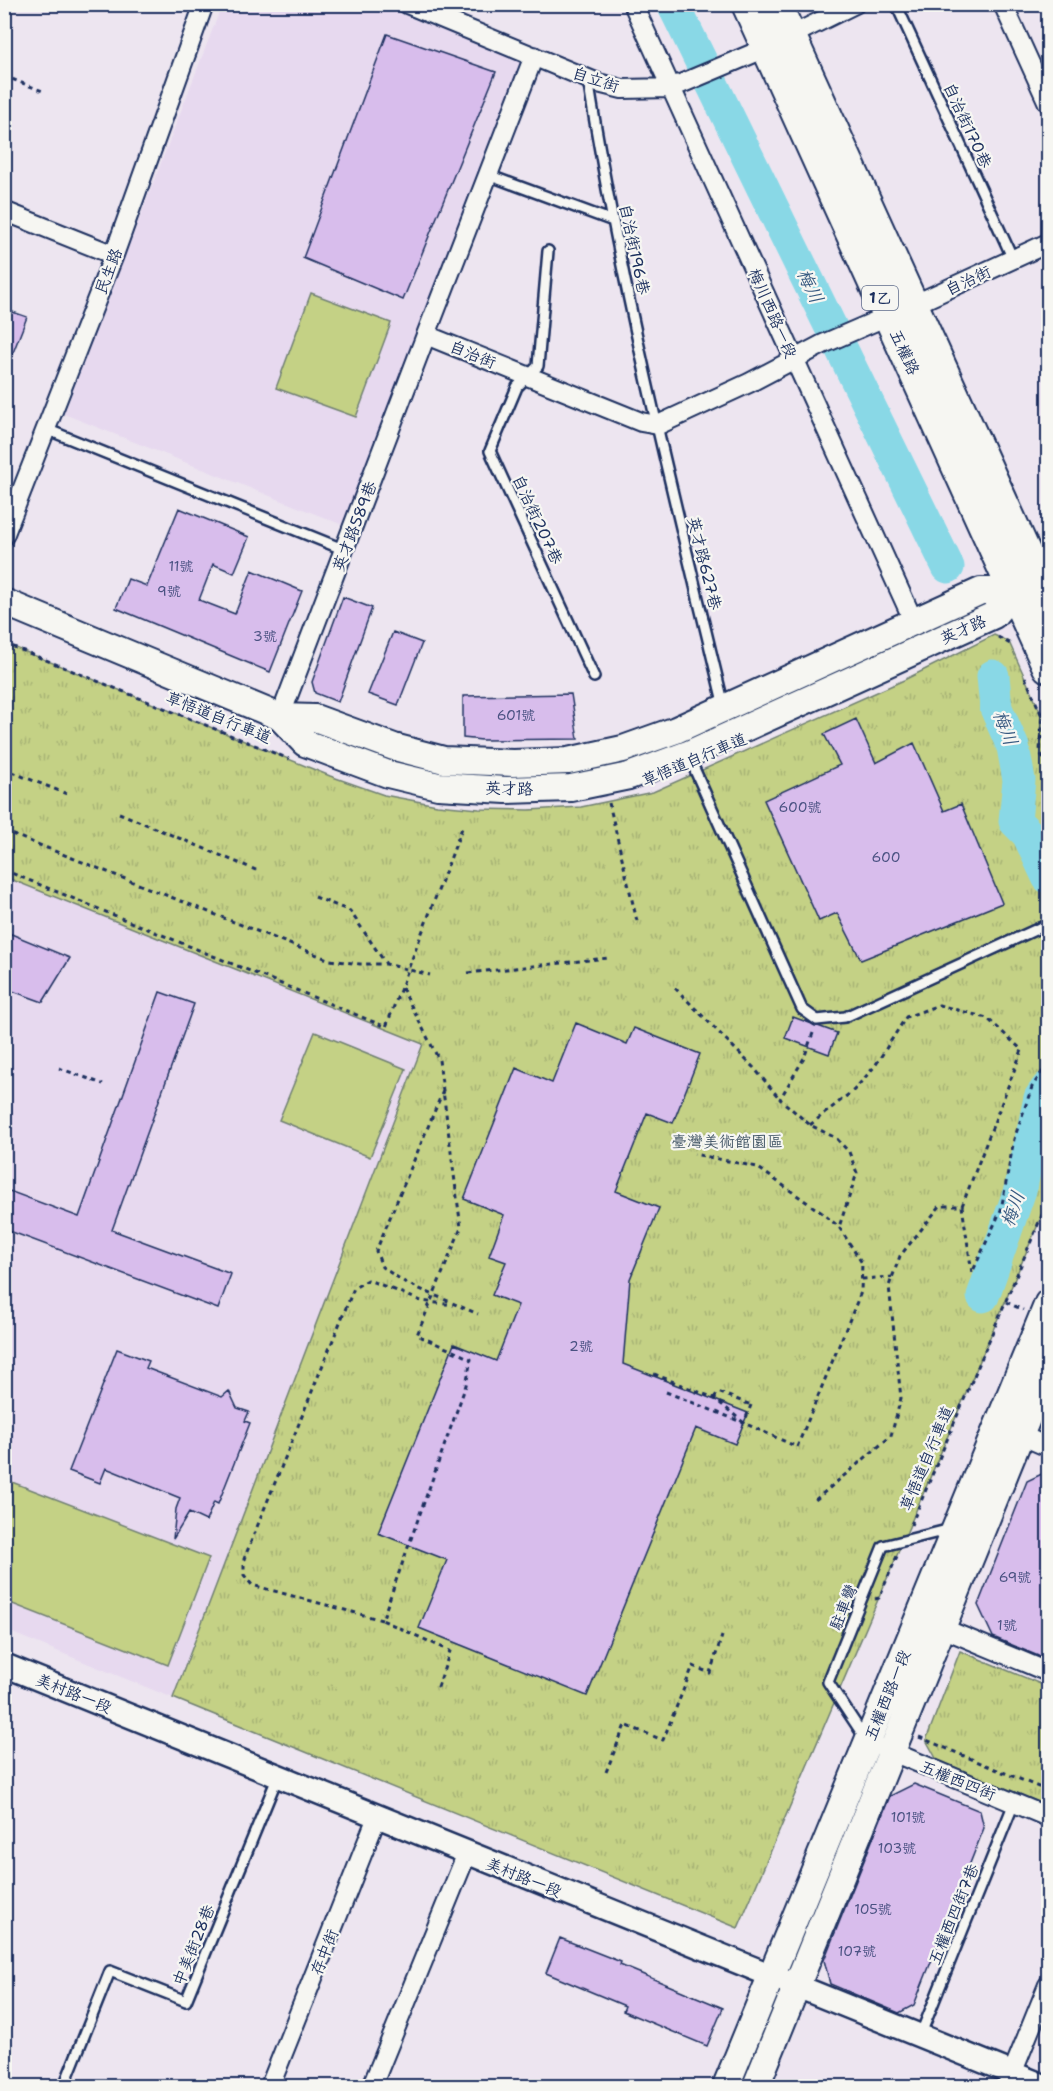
<svg xmlns="http://www.w3.org/2000/svg" width="1053" height="2091" viewBox="0 0 1053 2091" font-family="'Shantell Sans','LXGW WenKai TC',sans-serif">
  <defs>
    <pattern id="park-tufts" width="24" height="20" patternUnits="userSpaceOnUse" patternTransform="scale(1.5)"><rect width="24" height="20" fill="#c4d185"/><path d="M3 7l-1-3M5 7V3M7 7l1-3M15 17l-1-3M17 17v-4M19 17l1-3" fill="none" stroke="#a8b475"/></pattern>
  </defs>
  <rect width="100%" height="100%" fill="#ede5f0"/>
  <filter id="ink" filterUnits="userSpaceOnUse"><feTurbulence type="fractalNoise" baseFrequency=".0167" numOctaves="2"/><feDisplacementMap in="SourceGraphic" scale="12" xChannelSelector="R" yChannelSelector="G"/><feConvolveMatrix kernelMatrix="1 2 1 2 8 2 1 2 1" color-interpolation-filters="sRGB"/></filter>
  <g filter="url(#ink)">
    <!-- built -->
    <path fill="#e7d9ef" d="M222,5H378L530,65L343,525L64,414Z
      M4,877L424,1044L173,1698L5,1630Z"/>
    <!-- green -->
    <path fill="#c4d185" stroke="#708072" stroke-width="1.5" d="M311,293L391,323L356,417L276,388Z
      M315,1032L406,1069L370,1157L279,1120Z
      M4,1479L209,1558L168,1665L5,1601Z"/>
    <!-- park -->
    <path fill="url(#park-tufts)" stroke="#708072" stroke-width="1.5" d="M994,635L1009,642L1042,716L1043,729L1048,747V1201L738,1928L173,1698L423,1044L5,877L4,643L330,776L384,795L437,805L479,809L529,810L581,807L653,792L904,680Z
      M960,1651L1048,1687V1806L937,1760L926,1740Z"/>
    <g fill="none" stroke-linecap="round" stroke-linejoin="round">
      <!-- river -->
      <path stroke="#89d8e6" stroke-width="33" d="M673,4L948,567
        M993,676L996,708L1013,747L1019,780L1015,821L1028,834L1048,877
        M983,1296L1021,1187L1040,1098L1048,1087"/>
    </g>
    <!-- building -->
    <path fill="#d8bdec" stroke="#1b2f5e" stroke-width="1.5" d="M387,34L496,72L403,300L303,258Z
      M4,309L27,317L5,373H4Z
      M179,508L249,537L234,573L213,564L199,600L235,614L252,570L302,591L270,672L116,608L128,579L147,586Z
      M343,597L372,608L338,702L315,693L312,682Z
      M393,632L422,643L398,705L368,694Z
      M571,694L578,739L482,740L463,738V696Z
      M856,719L876,763L914,743L944,811L961,804L1002,903L861,960L837,913L819,921L764,800L840,765L824,734Z
      M4,931L70,958L43,1002L4,988Z
      M160,992L194,1004L112,1230L231,1274L218,1309L4,1229V1189L79,1217Z
      M793,1017L837,1033L829,1054L785,1038Z
      M576,1023L627,1044L634,1028L700,1054L673,1123L647,1113L616,1191L659,1208L630,1279L623,1364L748,1413L735,1444L696,1428L587,1696L419,1628L447,1560L378,1533L454,1344L496,1361L518,1305L492,1295L506,1262L489,1256L504,1215L464,1199L516,1068L552,1083Z
      M117,1349L149,1361L146,1368L222,1397L229,1391L237,1408L249,1412L245,1421L250,1423L218,1504L214,1502L206,1521L189,1513L173,1539L176,1509L180,1498L106,1468L100,1483L69,1471Z
      M1048,1471V1660L993,1637L978,1605L1027,1481Z
      M914,1784L980,1811L984,1828L914,2005L899,2013L830,1984L824,1960L890,1796Z
      M560,1938L621,1962L620,1965L723,2008L707,2046L623,2011L625,2006L546,1973Z"/>
    <g fill="none" stroke-linecap="round" stroke-linejoin="round">
      <!-- service casing -->
      <g stroke="#1b2f5e" stroke-width="14">
        <path id="service" d="M896,4L1013,259
          M588,79C621,290 674,498 724,706
          M488,175L613,221
          M548,251L538,366L517,387L490,451L594,677
          M46,429L345,550
          M689,757L802,1009L817,1020L845,1017L1048,924
          M865,1738L828,1682L883,1546L951,1529
          M920,2036L1014,1803
          M64,2086L110,1971L186,2001L278,1776"/>
      </g>
      <!-- minor casing -->
      <g stroke="#1b2f5e" stroke-width="22">
        <path id="minor" d="M407,4L598,83L622,89L671,88L766,48L855,4
          M633,4L914,622
          M1003,4L1048,103
          M534,56L426,335L641,422L658,425L749,383L823,344L913,305L1048,243
          M4,211L114,255
          M4,536L114,255L204,4
          M280,717L426,335
          M1011,1431L1048,1447
          M942,1628L1048,1672
          M883,1748L1048,1817
          M270,2086L377,1817
          M372,2086L467,1853
          M1007,2086L1048,1985"/>
      </g>
      <!-- tertiary casing -->
      <g stroke="#1b2f5e" stroke-width="27">
        <path id="tertiary" d="M4,1665L1044,2086"/>
      </g>
      <!-- secondary casing -->
      <g stroke="#1b2f5e" stroke-width="30">
        <path id="secondary" d="M4,602L280,717L315,718L394,747L444,760L513,763L568,761L623,749L676,730L981,591H1014L1029,584
          M280,717L305,743L388,774L438,786L506,790L571,788L629,776L688,754L994,615L1014,591
          M726,2086L1048,1303
          M756,2086L1048,1367"/>
      </g>
      <!-- primary casing -->
      <g stroke="#1b2f5e" stroke-width="34">
        <path id="primary" d="M747,4L1048,667
          M776,4L1048,602"/>
      </g>
      <!-- path -->
      <path stroke="#1b2f5e" stroke-width="3" stroke-dasharray="4.5 4.5" stroke-linecap="butt" d="M4,76L45,92
        M998,637L1010,644
        M4,643L289,759
        M1025,677L1042,716L1040,751L1048,770
        M4,769L67,794
        M609,803L637,921
        M119,813L258,871
        M4,831L330,960L360,964H386L430,975
        M4,870L386,1027L462,828
        M315,897L350,911L386,964
        M468,973L608,958
        M402,988L439,1060L461,1228L417,1335L471,1359L466,1385L382,1620L450,1651L437,1690
        M675,988L754,1068L780,1099
        M813,1033L804,1058L780,1099L810,1125L836,1138L849,1152L857,1173L839,1227
        M59,1068L103,1084
        M4,1119L11,1110
        M810,1125L854,1090L875,1066L906,1017L939,1005L987,1018L1022,1050L962,1206H940L900,1256L889,1286L901,1398L891,1436L814,1501
        M962,1206L972,1273L1001,1210L1014,1139L1032,1087L1048,1063
        M862,1279L892,1277
        M1006,1302L1023,1310
        M654,1374L714,1398L744,1423L797,1447L861,1292L862,1263L839,1227L822,1213L757,1167L694,1154
        M714,1398L718,1392L751,1405
        M911,1525L1048,1201
        M875,1599L879,1598L897,1556
        M382,1620L252,1585L244,1575V1559L354,1288L368,1280L392,1289
        M919,1737L1048,1791
        M606,1772L625,1725L663,1740L693,1666L710,1673L722,1636"/>
      <!-- service -->
      <use href="#service" stroke="#f6f6f2" stroke-width="9"/>
      <!-- minor -->
      <use href="#minor" stroke="#f6f6f2" stroke-width="18"/>
      <!-- tertiary -->
      <use href="#tertiary" stroke="#f6f6f2" stroke-width="22"/>
      <!-- secondary -->
      <use href="#secondary" stroke="#f6f6f2" stroke-width="26"/>
      <!-- primary -->
      <use href="#primary" stroke="#f6f6f2" stroke-width="30"/>
      <!-- path-bridge -->
      <path stroke="#1b2f5e" stroke-width="3" stroke-dasharray="4.5 4.5" stroke-linecap="butt" d="M443,1091L376,1251L382,1267L406,1283L478,1314
        M392,1289L421,1301L453,1305
        M666,1392L744,1423L751,1405"/>
    </g>
  </g>
  <g text-anchor="middle" stroke-width="4.5" stroke-linejoin="round" paint-order="stroke">
    <!-- number labels -->
    <g font-size="14" fill="#4a5282">
      <text x="181" y="571">11號</text>
      <text x="169" y="596">9號</text>
      <text x="265" y="641">3號</text>
      <text x="516" y="720">601號</text>
      <text x="800" y="812">600號</text>
      <text x="886" y="862">600</text>
      <text x="581" y="1351">2號</text>
      <text x="1015" y="1582">69號</text>
      <text x="1007" y="1630">1號</text>
      <text x="908" y="1822">101號</text>
      <text x="897" y="1853">103號</text>
      <text x="873" y="1914">105號</text>
      <text x="857" y="1956">107號</text>
    </g>
    <!-- shield labels -->
    <rect fill="#f6f6f2" stroke="#5d6b8a" stroke-width="1.5" x="862" y="286" width="36" height="24" rx="4.5"/>
    <g font-size="15" font-weight="bold" fill="#1b2f5e">
      <text x="880" y="303">1乙</text>
    </g>
    <!-- street labels -->
    <g font-size="16" fill="#1b2f5e" stroke="#f6f6f2">
      <text transform="translate(596 79) rotate(18)" y="6">自立街</text>
      <text transform="translate(968 125) rotate(65)" y="6">自治街170巷</text>
      <text transform="translate(635 249) rotate(78)" y="6">自治街196巷</text>
      <text transform="translate(108 271) rotate(-69)" y="6">民生路</text>
      <text transform="translate(968 280) rotate(-25)" y="6">自治街</text>
      <text transform="translate(773 313) rotate(66)" y="6">梅川西路一段</text>
      <text transform="translate(905 352) rotate(65)" y="6">五權路</text>
      <text transform="translate(473 354) rotate(22)" y="6">自治街</text>
      <text transform="translate(538 519) rotate(65)" y="6">自治街207巷</text>
      <text transform="translate(354 526) rotate(-69)" y="6">英才路589巷</text>
      <text transform="translate(705 563) rotate(76)" y="6">英才路627巷</text>
      <text transform="translate(963 629) rotate(-24)" y="6">英才路</text>
      <text transform="translate(219 717) rotate(22)" y="6">草悟道自行車道</text>
      <text transform="translate(694 759) rotate(-23)" y="6">草悟道自行車道</text>
      <text transform="translate(509 788) rotate(1)" y="6">英才路</text>
      <text transform="translate(926 1458) rotate(-67)" y="6">草悟道自行車道</text>
      <text transform="translate(843 1607) rotate(-68)" y="6">駐車彎</text>
      <text transform="translate(74 1693) rotate(22)" y="6">美村路一段</text>
      <text transform="translate(887 1695) rotate(-68)" y="6">五權西路一段</text>
      <text transform="translate(958 1780) rotate(22)" y="6">五權西四街</text>
      <text transform="translate(524 1877) rotate(22)" y="6">美村路一段</text>
      <text transform="translate(953 1914) rotate(-68)" y="6">五權西四街7巷</text>
      <text transform="translate(193 1945) rotate(-68)" y="6">中美街28巷</text>
      <text transform="translate(324 1952) rotate(-68)" y="6">存中街</text>
    </g>
    <!-- park labels -->
    <g font-size="16" fill="#455868" stroke="#f6f6f2">
      <text x="727" y="1147">臺灣美術館園區</text>
    </g>
    <!-- water labels -->
    <g font-size="18" font-style="italic" fill="#365980" stroke="#f6f6f2">
      <text transform="translate(810 286) rotate(64)" y="6">梅川</text>
      <text transform="translate(1005 728) rotate(69)" y="6">梅川</text>
      <text transform="translate(1013 1209) rotate(-71)" y="6">梅川</text>
    </g>
  </g>
  <!-- margin -->
  <rect width="1053" height="2091" fill="none" stroke="#f6f6f2" stroke-width="24"/>
  <rect x="12" y="12" width="1029" height="2067" fill="none" stroke="#1b2f5e" stroke-width="2" filter="url(#ink)"/>
</svg>
